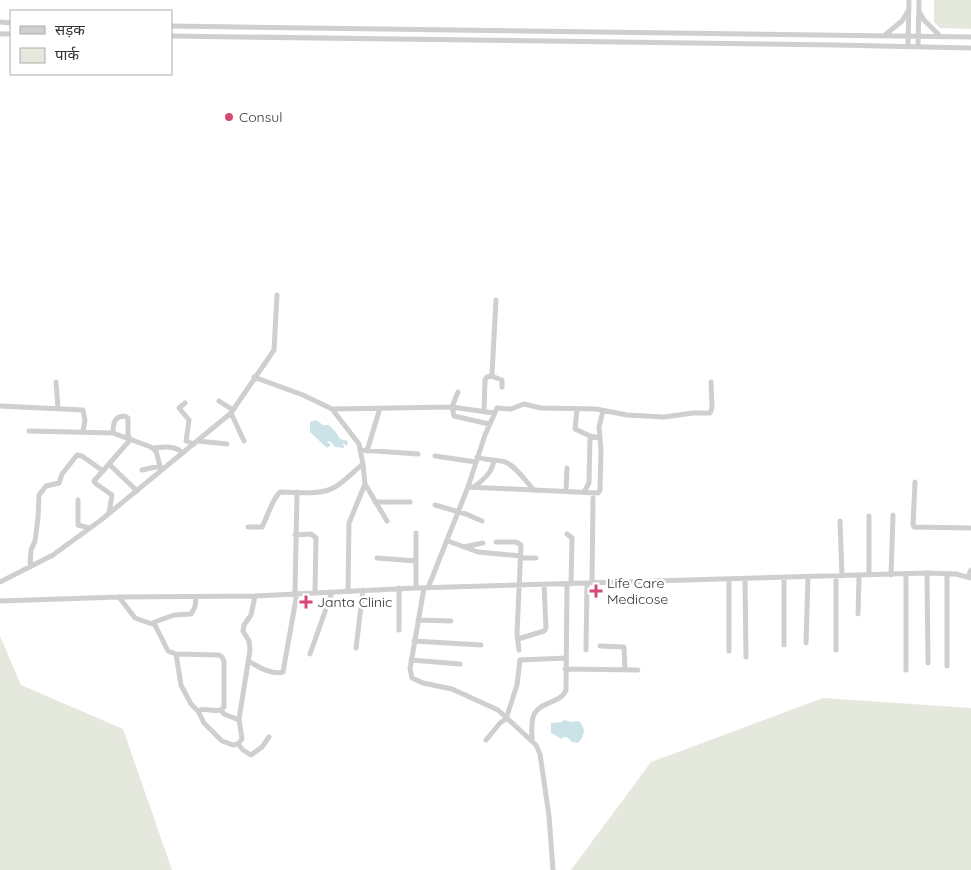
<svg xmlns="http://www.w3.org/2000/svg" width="971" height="870" viewBox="0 0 971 870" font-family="Quicksand,'Noto Sans Devanagari',sans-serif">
  <rect width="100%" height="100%" fill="#fff"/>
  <!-- green -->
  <path fill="#e5e8dd" d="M934,0H971V29L940,28L934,22Z
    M0,636L21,685L123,729L172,870H0Z
    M823,698L971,708V870H571L651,762Z"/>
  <!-- water -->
  <path fill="#cbe2e7" d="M316,420L323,425H329L335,431L340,439L348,441L347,446L343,443L344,448L335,447L330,441L327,442L331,445L327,448L310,432V422Z
    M564,720L572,722L579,721C586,729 585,735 578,743L572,742L567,737H563L562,739L551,733V723L562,722Z"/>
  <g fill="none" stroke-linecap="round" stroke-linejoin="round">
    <!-- minor -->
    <path stroke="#cfcfcf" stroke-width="5" d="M920,13L924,20L940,36
      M0,22L11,23
      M171,26L971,37
      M0,34H11
      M885,35L902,21L908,11
      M171,36L835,45L971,48
      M908,46L909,0
      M918,47L919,0
      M491,376L502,380V387
      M56,382L58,408
      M219,401L233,410
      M185,403L179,408L189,420L186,441L194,444
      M0,406L83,410L85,421L83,431
      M332,409L452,407L458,392
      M577,409L575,429L590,436L600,438
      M484,412L485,380L487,377L491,376L492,374L496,300
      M231,413L244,441
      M489,424L454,416L452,407L494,413
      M29,431L113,433L151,447L156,451L161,470
      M113,433C113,424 114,416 125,416L128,418V435L130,439
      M198,441L227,444
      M153,448C164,447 174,445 183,453
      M361,450L418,454
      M367,451L380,408
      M435,456L476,462
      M477,457C487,461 496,459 505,462C516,466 526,482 534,490
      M109,464L137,491
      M363,464L365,484L387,521
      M142,470L160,466
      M915,482L913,525L914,527L971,528
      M468,487L598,493L600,490L601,450L599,427L603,411
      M474,487C484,479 491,474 494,461
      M566,491L567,468
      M584,492L589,483L590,436
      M78,500V525L90,528
      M375,502H410
      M435,505L466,514L482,521
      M109,513L112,495L95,483L94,481L130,440
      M840,521L842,576
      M248,527H262C268,516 271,501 280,492C297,492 320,496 335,487C345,481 354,471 363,464L359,444L332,409L303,395L254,377
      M416,533V588
      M567,534L572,538L571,584
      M295,535L311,534L316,538L315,592
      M448,541L478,552L521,556
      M496,542H516L521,545L517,634L519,650
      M463,547L483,543
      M377,558L416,561
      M521,558H536
      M30,567L31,550L35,541L38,518L39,495L46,486L59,483L62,474L77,455L82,456L103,471
      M927,573L928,663
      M869,575V516
      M891,575L893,515
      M968,577L971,570
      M729,579V651
      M745,579L746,657
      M0,582L53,555L101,520L231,413L274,350L277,295
      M592,583L593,498
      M399,588V630
      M424,588L410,669L412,678L423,683L452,689L498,710L536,745L540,754L549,816L553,870
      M428,588L468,487L485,435L497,408L511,409L524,404L541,408L596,409L627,415L664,417L693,413H710L712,408L711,382
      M348,591L349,523L365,484
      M295,593L297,492
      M119,597L135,618L155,625L168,651L176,654L219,655L222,657L224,661V707L221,710
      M0,601L119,597L255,596L416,588L927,573L956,574L971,578
      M858,614L859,576
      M418,620L451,621
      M152,623L174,615L191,614L195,607L196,597
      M518,639L544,631L546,628L544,585
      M414,641L481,645
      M806,643L808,577
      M784,645V578
      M600,646L624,647L625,670
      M356,648L363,590
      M586,650L587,584
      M836,650V576
      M176,654L181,685L191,704L198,711L204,723L222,741L233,745L238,744L242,739L239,719L250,650L249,641L243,631L244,625L251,615L255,596
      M310,654L332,592
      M411,660L460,664
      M249,661C259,668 271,675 283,672L297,593
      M947,666V574
      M565,669L638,670
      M906,670V574
      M198,711C204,707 213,712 221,710L224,714L239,720
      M486,740L500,723L506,719L517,685L520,660L566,658
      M532,741C532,734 531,725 533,717C538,701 561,704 566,690L567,584
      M238,744L243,750L251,755L262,747L269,737"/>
  </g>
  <!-- markers -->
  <g fill="#d54972" stroke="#fff" stroke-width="2">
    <circle cx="229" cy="117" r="5"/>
    <path d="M593.5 583.5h5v5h5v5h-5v5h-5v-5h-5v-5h5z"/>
    <path d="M303.5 594.5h5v5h5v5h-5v5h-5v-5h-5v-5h5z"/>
  </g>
  <g text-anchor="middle" stroke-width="5" stroke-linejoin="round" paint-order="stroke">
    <!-- poi labels -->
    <g font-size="14" fill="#323232" stroke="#fff" text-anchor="start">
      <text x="239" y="122">Consul</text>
      <text x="607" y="588">Life Care<tspan x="607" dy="16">Medicose</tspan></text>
      <text x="317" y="607">Janta Clinic</text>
    </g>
  </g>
  <!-- legend -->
  <rect x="10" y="10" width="162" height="65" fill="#ffffff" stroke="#adadad"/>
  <rect x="20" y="26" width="25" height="8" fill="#cfcfcf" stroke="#adadad"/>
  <text x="55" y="35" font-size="15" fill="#323232">सड़क</text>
  <rect x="20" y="48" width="25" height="15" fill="#e5e8dd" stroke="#adadad"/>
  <text x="55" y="60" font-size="15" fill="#323232">पार्क</text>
</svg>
